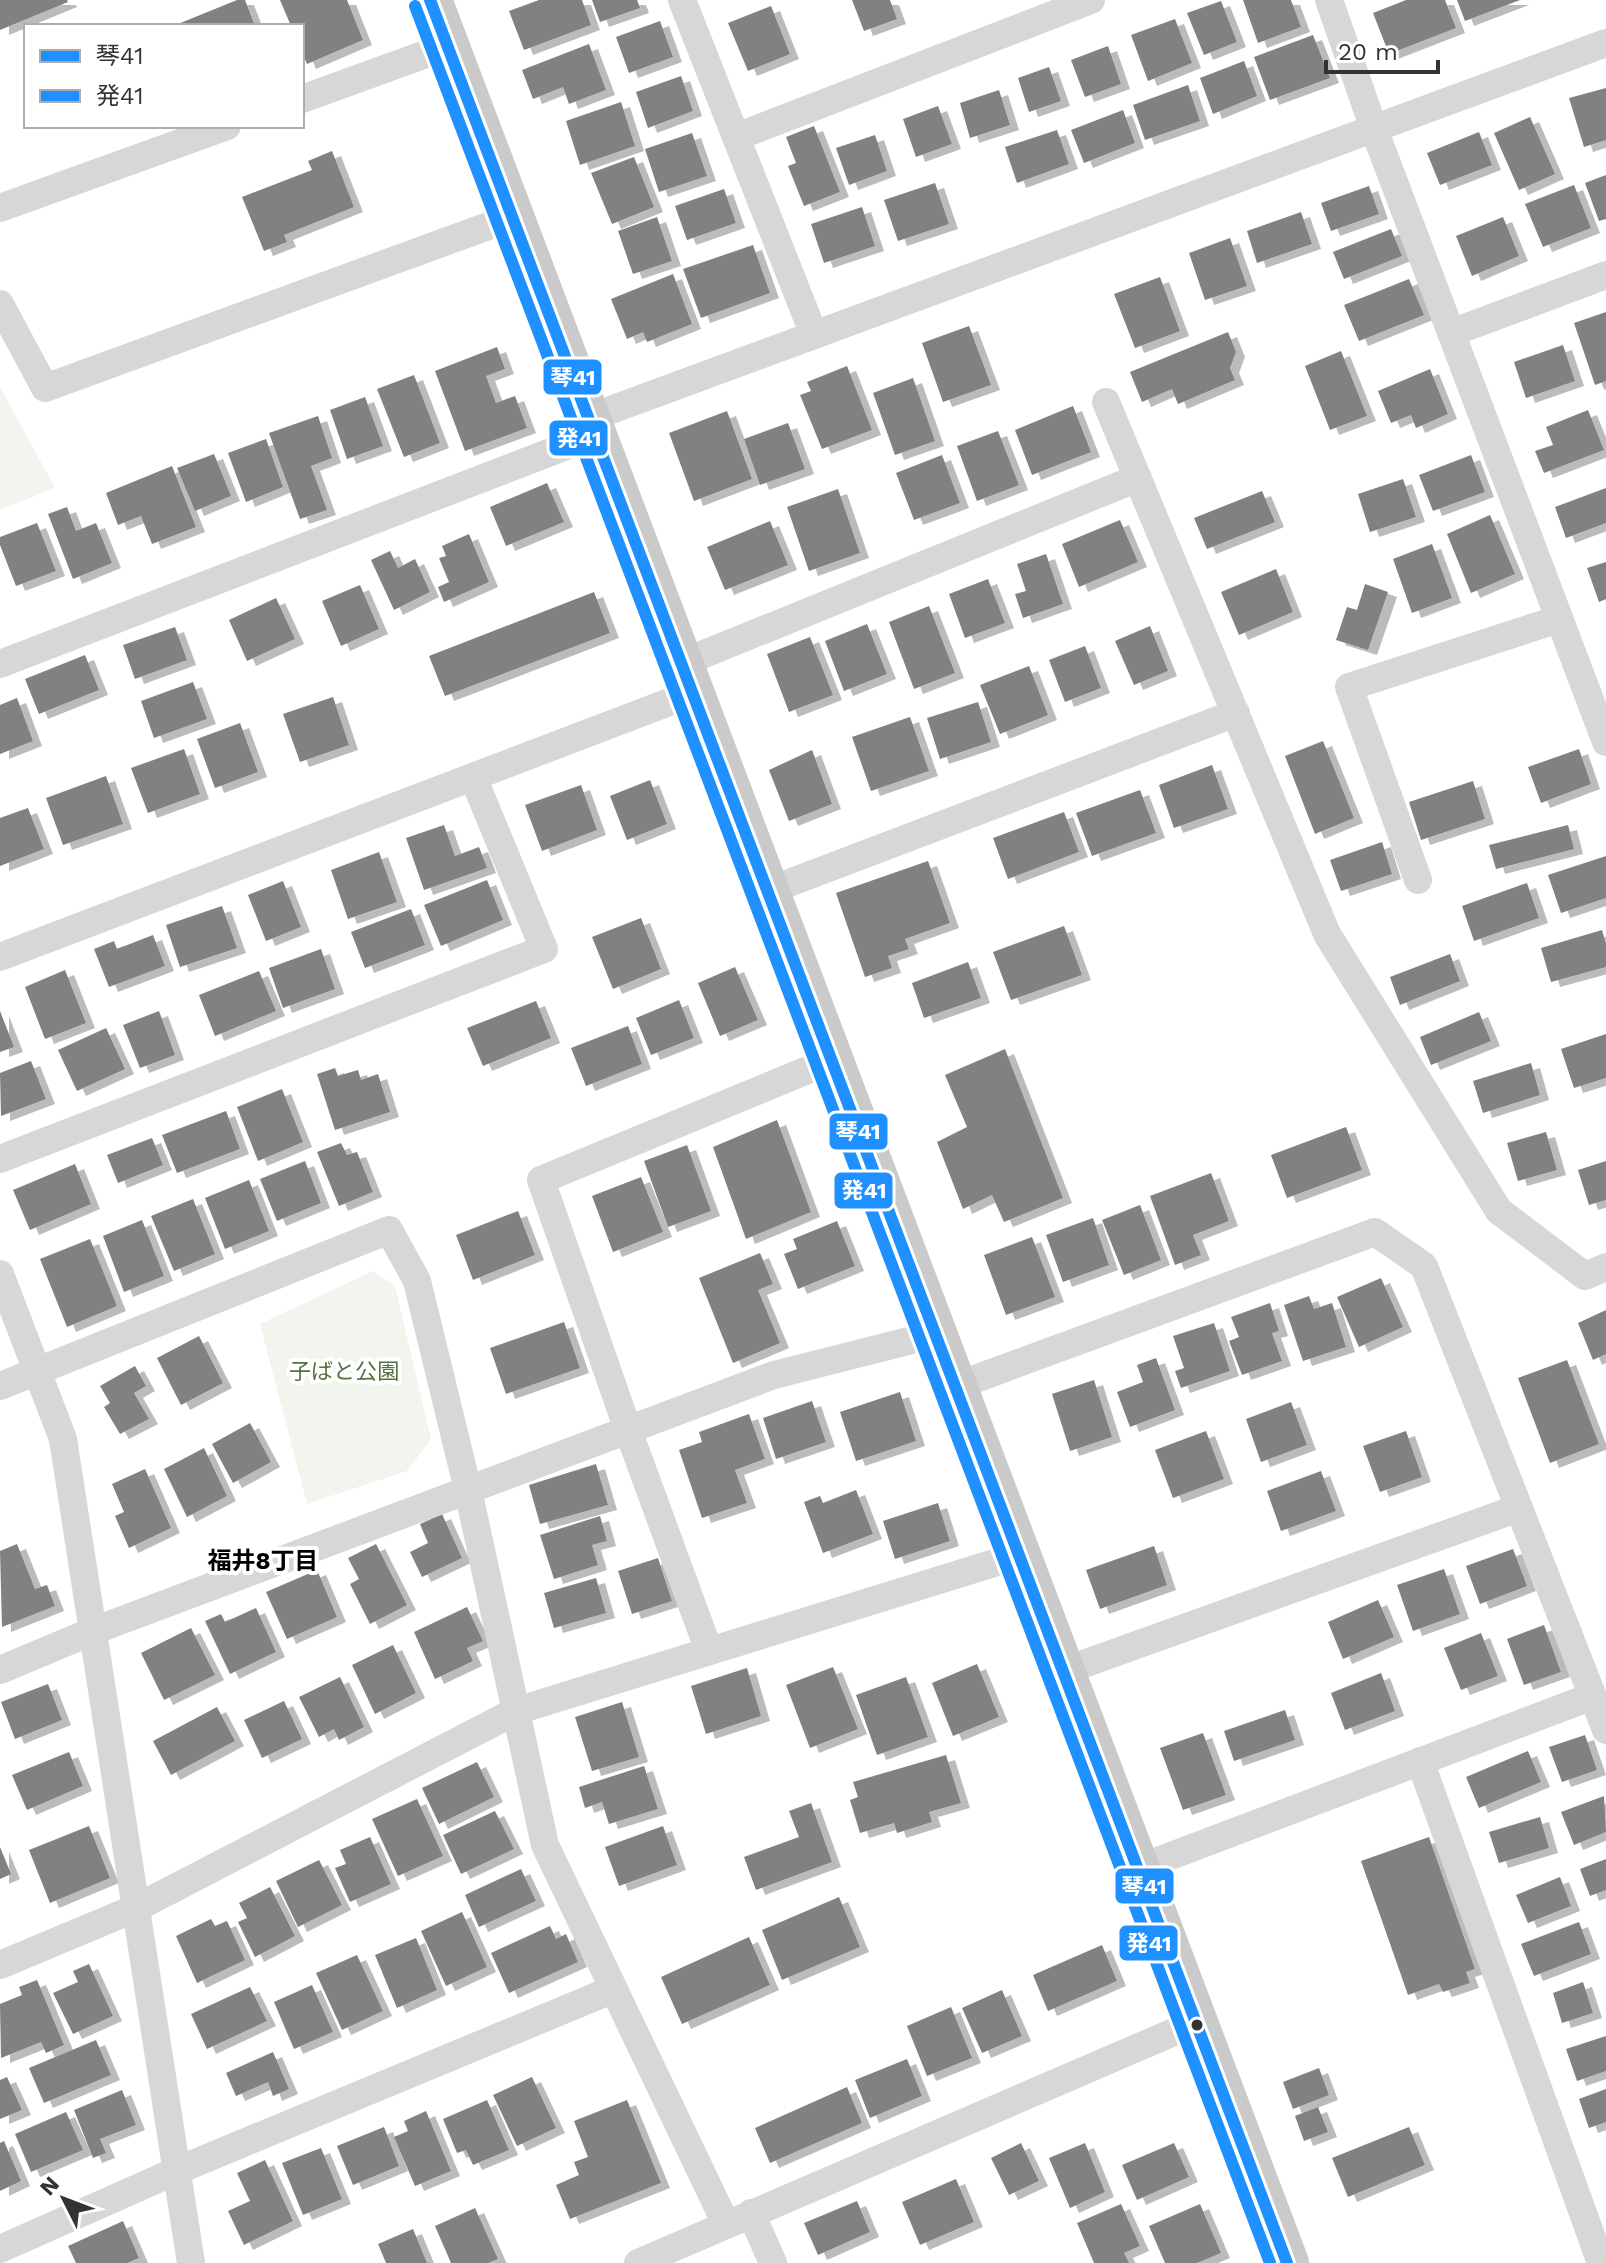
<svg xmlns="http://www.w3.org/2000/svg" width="1606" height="2263" viewBox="0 0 1606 2263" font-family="'Work Sans','Noto Sans JP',sans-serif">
  <defs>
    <filter id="shadow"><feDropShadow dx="9" dy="5" stdDeviation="0" flood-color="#0004"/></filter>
  </defs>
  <rect width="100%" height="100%" fill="#fff"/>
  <!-- green -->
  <path fill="#f1f5ed" d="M0,387L55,488L0,510Z
    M373,1271L395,1286L431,1439L407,1471L307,1504L260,1324Z"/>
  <!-- building -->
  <path fill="#818181" filter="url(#shadow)" d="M0,0H67L68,2L0,30Z
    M237,0H245L255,26H173Z
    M280,0H347L363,40L307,64L302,52V26H291Z
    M539,0H582L591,25L524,50L509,11Z
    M592,0H637L640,8L600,22Z
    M852,0H890L897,19L864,31Z
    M1243,0H1291L1301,27L1258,43Z
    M1406,0H1445L1456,28L1389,54L1373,13Z
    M1457,0H1520L1465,21Z
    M1221,1L1237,42L1204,55L1187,13Z
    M771,6L790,54L748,71L728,23Z
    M1175,19L1192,63L1148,81L1131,35Z
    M660,21L673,57L629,73L616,37Z
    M1313,35L1330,78L1270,100L1254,57Z
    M589,44L606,90L569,104L563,87L533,99L522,70Z
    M1108,46L1121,84L1085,97L1071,60Z
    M1244,61L1257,96L1213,114L1200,78Z
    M1049,67L1061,101L1029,112L1018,78Z
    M681,76L693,111L648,128L636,92Z
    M1188,85L1200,121L1145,140L1133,105Z
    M1606,88V140L1584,147L1569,98Z
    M999,90L1010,125L970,138L960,103Z
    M621,102L635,146L580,165L566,121Z
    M938,106L952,144L916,157L903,119Z
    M1123,110L1135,143L1084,163L1071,130Z
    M1530,117L1555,174L1519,190L1494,133Z
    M814,126L840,192L804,206L788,166L796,163L786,137Z
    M1057,130L1069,164L1017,183L1005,147Z
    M1479,132L1492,165L1440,185L1427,153Z
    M692,133L707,176L659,192L645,149Z
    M875,135L887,171L849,185L836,148Z
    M332,151L354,207L284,235L287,242L264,251L242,197L312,170L308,161Z
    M634,157L654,207L612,224L591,173Z
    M1606,175V219L1599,221L1585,183Z
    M935,183L949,224L898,241L884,200Z
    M1574,185L1591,228L1543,247L1525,204Z
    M1369,186L1379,214L1331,231L1321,203Z
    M724,189L736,223L687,240L675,206Z
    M862,207L875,246L824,263L811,224Z
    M1301,212L1312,244L1257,263L1247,231Z
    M657,217L672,261L633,274L618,231Z
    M1503,217L1519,256L1472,276L1456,236Z
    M1391,229L1402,256L1344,279L1333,252Z
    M1230,238L1247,286L1205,300L1189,253Z
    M753,245L770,293L701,318L683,269Z
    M673,274L692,324L647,342L643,332L627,339L611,299Z
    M1160,277L1180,331L1135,348L1114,294Z
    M1409,279L1424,315L1359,341L1344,305Z
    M1606,312V381L1595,385L1574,323Z
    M969,326L991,385L943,402L922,343Z
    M1228,332L1236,352L1230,368L1235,380L1178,404L1172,389L1142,402L1130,372Z
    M1563,345L1575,381L1526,398L1514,362Z
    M497,347L505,369L486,376L496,403L515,396L527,428L465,451L435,371Z
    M1341,351L1367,416L1330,430L1305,366Z
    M847,366L872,430L822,449L800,395L811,391L807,382Z
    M1430,369L1448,414L1416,428L1411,415L1391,423L1378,391Z
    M414,375L440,443L404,457L377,389Z
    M913,378L935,441L895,455L873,393Z
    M365,397L383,446L347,459L330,410Z
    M1073,406L1091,452L1032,475L1015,430Z
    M1588,410L1604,450L1544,473L1535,451L1553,445L1546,427Z
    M727,411L752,479L694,501L669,433Z
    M318,416L332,458L311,466L327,510L300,519L269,433Z
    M788,423L805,469L760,485L744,439Z
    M998,431L1019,485L977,501L957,446Z
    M266,439L283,487L246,502L228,453Z
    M214,454L231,496L195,511L177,468Z
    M942,455L960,503L914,520L896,473Z
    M1471,455L1485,492L1433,511L1419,475Z
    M172,466L196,527L152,544L141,516L118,525L106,493Z
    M1403,479L1416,517L1370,532L1358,494Z
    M547,483L564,522L506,546L490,507Z
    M1606,488V523L1566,538L1555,507Z
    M838,489L860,553L809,571L787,507Z
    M1262,491L1275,522L1207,549L1194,518Z
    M67,507L76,531L96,523L112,563L73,579L48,514Z
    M1490,515L1515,574L1471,593L1447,534Z
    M1120,520L1138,562L1079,587L1062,544Z
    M770,521L788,565L725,590L707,547Z
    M37,523L56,571L16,586L0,545V537Z
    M469,534L489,582L444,602L438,587L449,582L439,558L446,556L442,546Z
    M1432,544L1452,598L1412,613L1393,559Z
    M390,551L398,568L415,559L430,592L394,610L371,560Z
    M1046,554L1063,604L1023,618L1015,594L1026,591L1017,564Z
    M1606,562V599L1599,602L1587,568Z
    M1276,569L1293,612L1239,635L1221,592Z
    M988,579L1005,623L965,638L949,594Z
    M1365,584L1388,592L1368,650L1336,640L1347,607L1357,610Z
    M360,585L379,629L341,646L322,601Z
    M594,592L610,633L445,696L429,656Z
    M276,598L295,639L247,661L229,620Z
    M929,606L955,673L914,689L889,622Z
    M867,624L887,674L844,691L825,641Z
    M1150,626L1168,671L1134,685L1115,641Z
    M175,627L187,660L135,679L123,645Z
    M810,637L833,695L789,712L767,654Z
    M1085,646L1101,688L1065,702L1049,660Z
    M85,655L99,690L39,714L25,679Z
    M1029,666L1048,715L1000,734L980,685Z
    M193,682L207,719L154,738L141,701Z
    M333,697L349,745L300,762L283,714Z
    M17,698L33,741L0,754V705Z
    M978,702L991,742L940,759L927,718Z
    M910,717L929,771L871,791L852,737Z
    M240,723L258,772L215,788L197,739Z
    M1323,741L1354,818L1315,834L1285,756Z
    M184,749L200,794L148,813L131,768Z
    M1579,749L1591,784L1541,803L1528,767Z
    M812,750L832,804L789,821L769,770Z
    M1212,765L1228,809L1174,828L1159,785Z
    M106,776L123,824L63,845L46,798Z
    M650,780L667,824L627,840L610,796Z
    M1473,781L1485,819L1421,840L1409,802Z
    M581,785L597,830L542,851L525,805Z
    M1140,790L1156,833L1092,856L1076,813Z
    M28,808L44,849L0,866V818Z
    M1064,812L1079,852L1008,879L993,838Z
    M444,825L455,856L479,847L487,868L424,890L406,838Z
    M1568,825L1574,849L1496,869L1489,845Z
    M1382,842L1392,874L1341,891L1330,860Z
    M379,852L397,902L348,919L331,870Z
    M1606,856V898L1561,913L1548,875Z
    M928,861L950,923L905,939L909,949L888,956L892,968L865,977L836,893Z
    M487,880L503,920L441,946L424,905Z
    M283,881L301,927L266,941L248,895Z
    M1527,883L1539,918L1474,941L1462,906Z
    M222,906L237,948L180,967L166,925Z
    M411,909L425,945L365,968L351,932Z
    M641,918L661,969L613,989L592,937Z
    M1064,926L1082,975L1011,1000L993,952Z
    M1602,930L1606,944V967L1551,982L1541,948Z
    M153,935L165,966L109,987L94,949L114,941L117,949Z
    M321,949L335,989L283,1008L269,968Z
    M1450,954L1460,981L1400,1005L1390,977Z
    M968,962L981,998L924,1018L912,983Z
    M735,967L758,1020L720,1036L698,983Z
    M65,970L86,1023L45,1039L25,987Z
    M259,971L276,1011L215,1036L199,995Z
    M679,1000L694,1038L651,1055L636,1018Z
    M536,1001L551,1038L483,1066L467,1028Z
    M0,1011L14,1047L0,1052Z
    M159,1011L175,1055L140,1068L123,1025Z
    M1479,1012L1491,1041L1431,1065L1420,1037Z
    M628,1026L642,1064L586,1086L571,1048Z
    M106,1028L125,1069L77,1091L58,1050Z
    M1606,1034V1078L1574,1088L1561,1049Z
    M1005,1049L1063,1198L1004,1222L992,1195L963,1209L937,1142L967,1127L945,1075Z
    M31,1061L46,1099L1,1116L0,1073Z
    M1531,1063L1540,1095L1483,1113L1473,1081Z
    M335,1068L338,1076L358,1070L361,1080L378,1074L390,1112L335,1130L317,1074Z
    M282,1089L303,1142L258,1161L237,1107Z
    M226,1111L240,1149L177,1173L162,1135Z
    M777,1120L811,1212L746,1239L713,1147Z
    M1346,1127L1362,1170L1287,1198L1271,1155Z
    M1546,1132L1557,1170L1518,1181L1507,1143Z
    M152,1138L163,1165L118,1183L107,1155Z
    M341,1143L347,1155L357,1152L373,1192L339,1206L317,1152Z
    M687,1145L711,1211L668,1227L644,1161Z
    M305,1161L321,1203L277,1221L260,1179Z
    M1606,1161V1200L1589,1205L1578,1170Z
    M75,1164L91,1204L30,1230L13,1190Z
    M1211,1173L1229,1221L1193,1235L1201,1255L1175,1265L1150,1196Z
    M641,1177L663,1232L613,1252L592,1196Z
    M249,1180L269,1231L225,1249L205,1198Z
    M193,1199L215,1254L174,1271L151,1216Z
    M1140,1205L1161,1260L1124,1275L1102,1220Z
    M518,1211L535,1255L473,1280L456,1235Z
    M1093,1218L1109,1265L1063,1282L1046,1235Z
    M142,1220L164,1276L124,1292L103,1236Z
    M837,1221L855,1266L798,1289L784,1254L797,1249L793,1239Z
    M1032,1237L1055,1297L1006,1315L984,1255Z
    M90,1239L117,1306L67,1327L40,1259Z
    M760,1253L773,1284L758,1290L780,1343L733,1363L699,1278Z
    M1381,1278L1403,1327L1359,1347L1337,1297Z
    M1309,1296L1314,1309L1332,1303L1346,1347L1303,1361L1284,1305Z
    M1270,1303L1279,1331L1272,1333L1282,1361L1242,1375L1229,1341L1239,1337L1231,1317Z
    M1606,1310V1354L1593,1360L1578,1323Z
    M564,1322L580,1368L506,1394L490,1348Z
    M1214,1323L1230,1371L1181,1388L1175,1371L1184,1368L1173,1336Z
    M199,1336L223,1383L181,1405L157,1358Z
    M1156,1358L1175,1410L1130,1427L1117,1392L1143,1382L1137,1365Z
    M1567,1360L1599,1444L1550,1463L1518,1378Z
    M135,1366L146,1386L134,1393L149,1419L120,1434L104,1407L110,1403L100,1386Z
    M1094,1380L1112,1437L1070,1451L1052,1394Z
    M900,1392L916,1441L856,1461L840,1412Z
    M812,1401L826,1442L776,1459L763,1418Z
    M1291,1402L1307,1445L1261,1462L1246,1419Z
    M749,1414L765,1459L735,1470L747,1503L702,1518L679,1450L702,1442L699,1432Z
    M250,1423L271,1462L233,1483L212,1444Z
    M1206,1431L1224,1479L1173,1498L1155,1450Z
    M1406,1431L1422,1477L1380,1492L1363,1446Z
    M204,1448L227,1496L187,1517L164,1469Z
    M596,1464L608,1505L540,1524L529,1485Z
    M145,1469L171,1528L129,1548L115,1516L124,1512L112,1484Z
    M1321,1471L1336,1511L1281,1531L1267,1491Z
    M856,1490L873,1534L823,1553L804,1502L820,1496L823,1503Z
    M938,1503L950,1541L895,1559L883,1521Z
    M442,1514L462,1558L422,1577L410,1552L428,1543L420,1524Z
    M600,1516L607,1541L592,1545L598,1565L554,1579L540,1535Z
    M17,1544L35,1589L47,1585L55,1606L2,1627L0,1551Z
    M376,1544L407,1605L370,1624L350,1584L359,1579L348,1558Z
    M1154,1546L1167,1585L1100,1609L1086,1570Z
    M1513,1549L1527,1586L1480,1604L1466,1566Z
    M658,1558L672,1601L632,1614L618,1571Z
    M1444,1569L1460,1614L1413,1631L1397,1585Z
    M317,1570L337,1617L287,1639L266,1592Z
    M596,1578L606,1613L554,1628L544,1593Z
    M1378,1600L1394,1637L1343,1659L1328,1622Z
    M467,1607L483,1641L467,1648L473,1661L435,1679L414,1632Z
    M256,1608L276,1652L230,1674L205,1621L221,1614L225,1622Z
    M1544,1625L1561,1672L1524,1685L1507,1639Z
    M191,1628L215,1675L164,1700L141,1653Z
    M1481,1633L1498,1676L1461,1690L1444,1648Z
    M393,1645L416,1693L375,1714L352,1665Z
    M977,1664L999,1717L953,1736L932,1683Z
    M833,1667L858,1729L810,1748L786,1685Z
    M747,1668L761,1716L706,1734L691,1686Z
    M1381,1673L1395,1711L1345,1730L1331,1693Z
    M340,1677L364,1727L339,1740L334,1729L319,1737L299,1697Z
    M906,1677L928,1737L877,1755L856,1695Z
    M48,1684L62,1720L15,1739L1,1702Z
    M284,1701L302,1739L262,1758L244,1720Z
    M622,1702L639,1757L592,1771L575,1717Z
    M217,1707L235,1741L171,1775L153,1741Z
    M1285,1710L1295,1740L1234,1761L1224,1731Z
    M1203,1733L1226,1795L1183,1810L1160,1748Z
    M1585,1735L1597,1770L1562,1782L1549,1747Z
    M1528,1751L1541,1782L1479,1808L1466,1777Z
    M69,1752L83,1786L27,1810L12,1775Z
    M946,1755L961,1803L929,1812L932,1822L897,1833L894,1823L860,1833L850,1800L858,1797L853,1782Z
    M477,1762L494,1797L439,1824L422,1788Z
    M644,1766L658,1809L609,1824L602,1802L585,1808L579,1787Z
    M1604,1796L1606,1832L1574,1845L1561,1812Z
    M417,1799L443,1856L398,1876L372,1819Z
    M811,1803L832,1862L756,1890L744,1857L799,1837L789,1811Z
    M495,1811L514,1849L461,1874L443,1835Z
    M1540,1817L1549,1848L1499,1863L1489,1832Z
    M89,1826L110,1878L50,1903L29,1850Z
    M663,1826L677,1865L619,1886L605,1847Z
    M370,1837L391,1884L350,1902L335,1868L346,1864L340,1850Z
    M1429,1837L1475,1969L1466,1972L1470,1983L1443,1992L1439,1984L1408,1995L1361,1861Z
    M0,1847L11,1874L0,1879Z
    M1606,1859V1890L1590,1896L1580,1869Z
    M319,1860L342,1905L298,1927L276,1881Z
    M521,1869L536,1901L479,1927L465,1895Z
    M1560,1877L1571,1906L1528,1923L1516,1895Z
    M270,1887L295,1936L255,1957L238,1922L247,1918L239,1903Z
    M839,1897L860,1947L782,1980L762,1930Z
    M462,1912L487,1967L446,1986L421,1931Z
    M211,1919L215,1926L227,1921L245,1960L197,1983L176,1936Z
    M1579,1922L1591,1954L1534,1976L1521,1944Z
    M550,1926L556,1939L566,1934L578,1962L509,1993L491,1953Z
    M749,1937L770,1985L682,2024L661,1977Z
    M416,1938L437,1990L397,2008L375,1955Z
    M1102,1945L1117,1981L1048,2011L1033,1975Z
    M357,1955L383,2011L342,2030L316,1973Z
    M89,1964L113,2016L73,2034L53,1993L78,1982L73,1971Z
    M37,1980L64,2045L46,2053L41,2042L1,2058L0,2004L22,1995L19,1987Z
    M1583,1982L1593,2013L1562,2023L1553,1993Z
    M312,1985L333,2032L294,2049L274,2002Z
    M250,1987L267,2021L207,2049L191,2014Z
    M1002,1990L1022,2036L982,2053L962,2008Z
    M951,2007L972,2058L927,2076L907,2026Z
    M1606,2036V2071L1577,2081L1566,2049Z
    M96,2040L111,2075L44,2103L29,2068Z
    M273,2052L289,2089L273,2096L268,2082L236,2096L226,2073Z
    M907,2059L922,2096L870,2118L855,2080Z
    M1319,2068L1329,2095L1293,2109L1283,2082Z
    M7,2077L22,2110L0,2119V2080Z
    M532,2077L556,2128L517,2146L493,2095Z
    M847,2087L862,2123L770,2163L755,2128Z
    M1606,2089V2122L1589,2128L1579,2099Z
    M122,2090L136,2125L100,2139L106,2153L93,2158L74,2110Z
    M487,2100L509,2150L473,2165L466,2150L457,2153L443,2119Z
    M627,2100L661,2183L570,2219L556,2185L579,2175L574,2162L588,2157L574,2121Z
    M1318,2107L1328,2132L1304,2141L1295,2116Z
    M426,2111L451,2171L415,2186L394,2137L408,2131L404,2121Z
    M66,2112L83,2150L31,2172L15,2134Z
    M384,2127L399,2166L353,2185L337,2146Z
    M1409,2127L1425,2165L1348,2197L1332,2158Z
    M4,2141L21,2181L0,2191V2143Z
    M1021,2143L1039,2181L1009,2195L991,2158Z
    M1085,2143L1105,2192L1070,2208L1049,2158Z
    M1174,2143L1189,2177L1137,2200L1122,2165Z
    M321,2148L342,2199L303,2215L282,2163Z
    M265,2160L293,2221L244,2245L228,2211L250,2201L237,2173Z
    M956,2179L974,2222L920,2245L902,2202Z
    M857,2201L870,2232L818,2255L804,2223Z
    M1121,2204L1140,2246L1124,2253L1129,2263H1094L1077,2223Z
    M1200,2204L1221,2253L1197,2263H1165L1149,2226Z
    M475,2208L498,2259L488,2263H451L435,2226Z
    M123,2221L139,2258L127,2263H76L68,2246Z
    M413,2229L427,2263H386L378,2244Z"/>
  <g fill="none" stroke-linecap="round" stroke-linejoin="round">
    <!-- street -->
    <path stroke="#d7d7d7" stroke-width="28" d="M682,0L814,335
      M1329,0L1374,129L1606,742
      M302,99L448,46
      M736,137L1091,0
      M0,208L227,126
      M0,304L45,388L513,217
      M1451,333L1606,275
      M1106,402L1327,934L1499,1211L1585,1276L1606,1267
      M589,418L1606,43
      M682,663L1138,478
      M0,664L595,435
      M1418,880L1349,687L1559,619
      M768,891L1236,713
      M0,957L693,693
      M0,1159L544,949L473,777
      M0,1274L63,1439L191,2263
      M0,1386L389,1230L417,1281L468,1490L545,1845L726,2224
      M956,1386L1375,1232L1424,1266L1606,1730
      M709,1651L628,1430L541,1180L832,1060
      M0,1670L93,1631L774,1375L936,1334
      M1064,1671L1519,1508
      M1420,1761L1601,2263
      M1139,1868L1593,1696
      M0,1965L136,1908L516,1711L1020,1555
      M751,2213L773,2263
      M0,2249L176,2171L614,1989
      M638,2263L1197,2022"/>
    <!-- primary -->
    <path stroke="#cacaca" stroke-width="44" d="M430,0L1287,2263"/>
    <!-- bus-1 casing -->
    <g stroke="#fff" stroke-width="18">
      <path id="bus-1" d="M430,0L1287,2263"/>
    </g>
    <!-- bus-2 casing -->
    <g stroke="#fff" stroke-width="18">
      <path id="bus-2" d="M415,6L1270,2263"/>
    </g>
    <!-- bus-1 -->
    <use href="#bus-1" stroke="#1e90ff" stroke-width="12"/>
    <!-- bus-2 -->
    <use href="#bus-2" stroke="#1e90ff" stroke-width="12"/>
  </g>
  <!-- markers -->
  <circle fill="#333" stroke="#fff" stroke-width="3" cx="1197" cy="2025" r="7"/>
  <g text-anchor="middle" stroke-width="8" stroke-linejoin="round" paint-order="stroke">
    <!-- park labels -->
    <g font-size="22" fill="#56703f" stroke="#fff">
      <text x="344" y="1379">子ばと公園</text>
    </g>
    <!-- neighbourhood labels -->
    <g font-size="24" font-weight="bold" fill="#000" stroke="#fff">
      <text x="263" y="1569">福井8丁目</text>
    </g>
  </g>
  <g stroke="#fff" stroke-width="3">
    <rect x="542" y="358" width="61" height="38" rx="8" fill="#1e90ff"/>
    <rect x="548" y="419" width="61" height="38" rx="8" fill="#1e90ff"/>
    <rect x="828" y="1112" width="61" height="39" rx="8" fill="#1e90ff"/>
    <rect x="833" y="1171" width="61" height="39" rx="8" fill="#1e90ff"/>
    <rect x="1114" y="1867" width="61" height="38" rx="8" fill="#1e90ff"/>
    <rect x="1118" y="1924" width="61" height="38" rx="8" fill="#1e90ff"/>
  </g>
  <g font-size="22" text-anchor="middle" font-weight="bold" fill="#fff">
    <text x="573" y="385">琴41</text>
    <text x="579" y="446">発41</text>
    <text x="858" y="1139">琴41</text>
    <text x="864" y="1198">発41</text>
    <text x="1144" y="1894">琴41</text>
    <text x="1149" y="1951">発41</text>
  </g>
  <!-- legend -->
  <rect x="24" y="24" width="280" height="104" fill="#ffffff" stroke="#adadad" stroke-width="2"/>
  <rect x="40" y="50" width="40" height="12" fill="#1e90ff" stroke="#adadad" stroke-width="2"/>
  <text x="96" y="64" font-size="24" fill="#333333">琴41</text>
  <rect x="40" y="90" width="40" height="12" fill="#1e90ff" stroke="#adadad" stroke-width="2"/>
  <text x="96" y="104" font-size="24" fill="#333333">発41</text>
  <!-- north arrow -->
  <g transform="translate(64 2199) rotate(312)" stroke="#ffffff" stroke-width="6" paint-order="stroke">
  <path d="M0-6L14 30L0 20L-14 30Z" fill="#333333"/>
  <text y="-12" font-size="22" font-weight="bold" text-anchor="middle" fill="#333333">N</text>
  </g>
  <!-- scale -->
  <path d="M1326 60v12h112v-12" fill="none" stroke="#333333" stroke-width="4"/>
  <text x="1338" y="60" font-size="24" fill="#333333" stroke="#ffffff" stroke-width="6" paint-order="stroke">20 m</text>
</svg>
